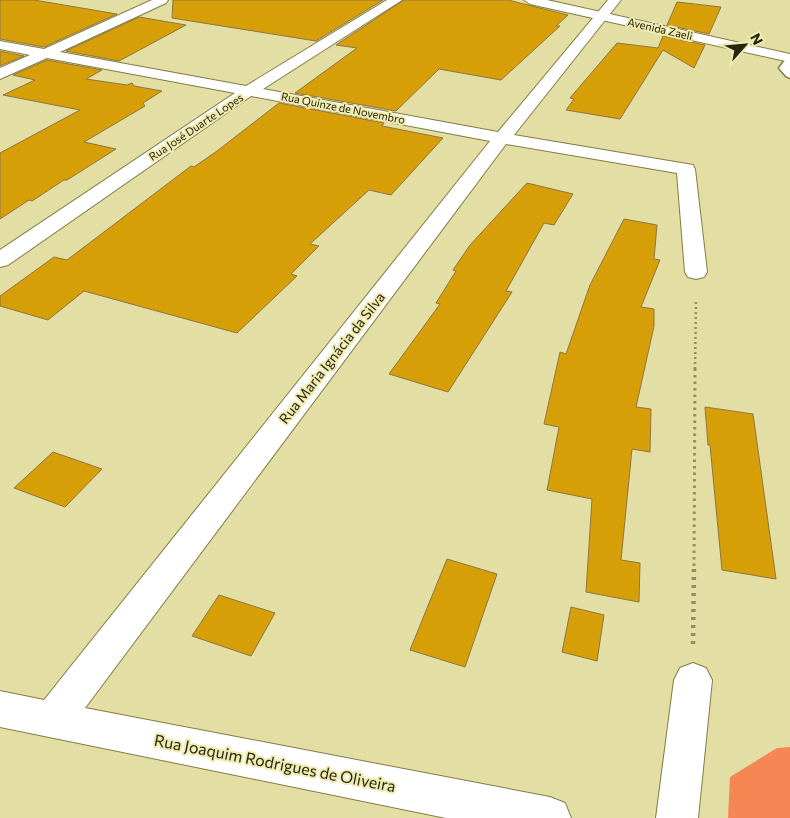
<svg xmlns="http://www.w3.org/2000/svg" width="790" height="818" viewBox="0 0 790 818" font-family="Commissioner,sans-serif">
  <rect width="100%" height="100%" fill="#e3dea3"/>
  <!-- forest -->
  <path fill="#f68755" d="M790,747V818H728L730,777L777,748Z"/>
  <!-- building -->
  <path fill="#d69f07" stroke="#8f7541" d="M0,0H34L117,14L44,47L0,39Z
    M173,0H383L316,41L172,18Z
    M404,0H508L568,15L556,26H560L501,80L439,69L396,111L295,93L357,48L336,45Z
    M677,2L721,7L709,34L667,25Z
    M139,17L186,25L119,61L66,51Z
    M663,36L705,45L694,68L663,50L620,119L566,110L574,99L570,98L617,43L658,48Z
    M0,51L24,56L0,66Z
    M47,60L102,70L86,79L127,85L132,83L134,86L162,91L143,103L145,106L84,142L116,149L67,180H64L32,201L29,200L0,219V153L80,110L3,95L35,80L13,75Z
    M279,103L384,123L382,126L443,138L391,195L369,190L310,244L319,246L291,274L297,276L237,333L84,291L48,320L0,306V296L54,257L67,260L191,166L194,167L217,151Z
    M527,183L573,194L554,225L544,223L506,291L512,292L448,392L389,374L440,304L436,303L456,271L453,270L470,245Z
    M624,219L657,225L654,259L660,260L641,307L654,309V326L636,407L651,409L650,452L632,449L621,560L640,563L639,602L586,592L592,499L547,490L559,427L544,424L560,352L566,354L590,285Z
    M705,407L753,414L776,579L722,570L710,445H708Z
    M53,452L102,469L65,507L14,488Z
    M447,559L497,574L465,667L410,650Z
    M219,595L275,613L251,656L192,636Z
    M571,607L604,615L597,661L562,652Z"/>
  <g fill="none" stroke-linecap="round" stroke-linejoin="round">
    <!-- lane casing -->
    <g stroke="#827d45" stroke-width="3">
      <path id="lane" d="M790,58V78L786,76L779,68L786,59Z"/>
    </g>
    <!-- street casing -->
    <g stroke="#827d45" stroke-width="2">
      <path id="street" d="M152,0H168L166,3L60,52L246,86L387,0H402L263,89L498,132L608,0H621L514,135L693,165L695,169L707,272L704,277L696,279L688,277L685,272L677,173L506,144L85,708L550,797L565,803L571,818H446L0,727V691L44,700L490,141L251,96L8,265L0,267V250L235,93L47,58L0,79V68L30,55L0,49V41L44,49Z
        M693,663L706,668L712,680L698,818H656L674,680L680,668Z"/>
    </g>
    <!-- secondary casing -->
    <g stroke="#827d45" stroke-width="2">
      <path id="secondary" d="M524,0H547L790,54V62L530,4Z"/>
    </g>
    <!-- path-far2 -->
    <path stroke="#928e63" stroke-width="2.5" stroke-dasharray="2 3" stroke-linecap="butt" d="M695,369L696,300"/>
    <!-- path-far1 -->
    <path stroke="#928e63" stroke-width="3" stroke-dasharray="2.5 4" stroke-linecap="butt" d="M694,566L695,368"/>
    <!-- path -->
    <path stroke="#928e63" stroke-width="4.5" stroke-dasharray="3 5" stroke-linecap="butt" d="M693,644L694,565"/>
    <!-- lane -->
    <use href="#lane" fill="#fff" fill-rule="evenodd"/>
    <!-- street -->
    <use href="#street" fill="#fff" fill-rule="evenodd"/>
    <!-- secondary -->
    <use href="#secondary" fill="#fff" fill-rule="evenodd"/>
  </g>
  <g text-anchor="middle" stroke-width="4" stroke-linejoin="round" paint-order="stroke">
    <!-- far-street labels -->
    <g font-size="11" fill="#28250e" stroke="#f0ebb0">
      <text transform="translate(660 29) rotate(13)" y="4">Avenida Zaeli</text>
      <text transform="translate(343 108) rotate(11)" y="4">Rua Quinze de Novembro</text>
      <text transform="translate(196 127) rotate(-34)" y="4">Rua José Duarte Lopes</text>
    </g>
    <!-- street labels -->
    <g font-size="14" fill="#28250e" stroke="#f0ebb0">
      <text transform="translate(332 358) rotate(-52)" y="5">Rua Maria Ignácia da Silva</text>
    </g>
    <!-- near-street labels -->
    <g font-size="16" fill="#28250e" stroke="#f0ebb0">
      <text transform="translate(275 763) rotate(11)" y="6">Rua Joaquim Rodrigues de Oliveira</text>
    </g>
  </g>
  <!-- north arrow -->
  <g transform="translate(745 45) rotate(63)" stroke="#f0ebb0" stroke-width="4" paint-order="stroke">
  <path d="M0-4L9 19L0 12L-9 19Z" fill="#28250e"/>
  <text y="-8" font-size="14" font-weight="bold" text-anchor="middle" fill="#28250e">N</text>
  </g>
</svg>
